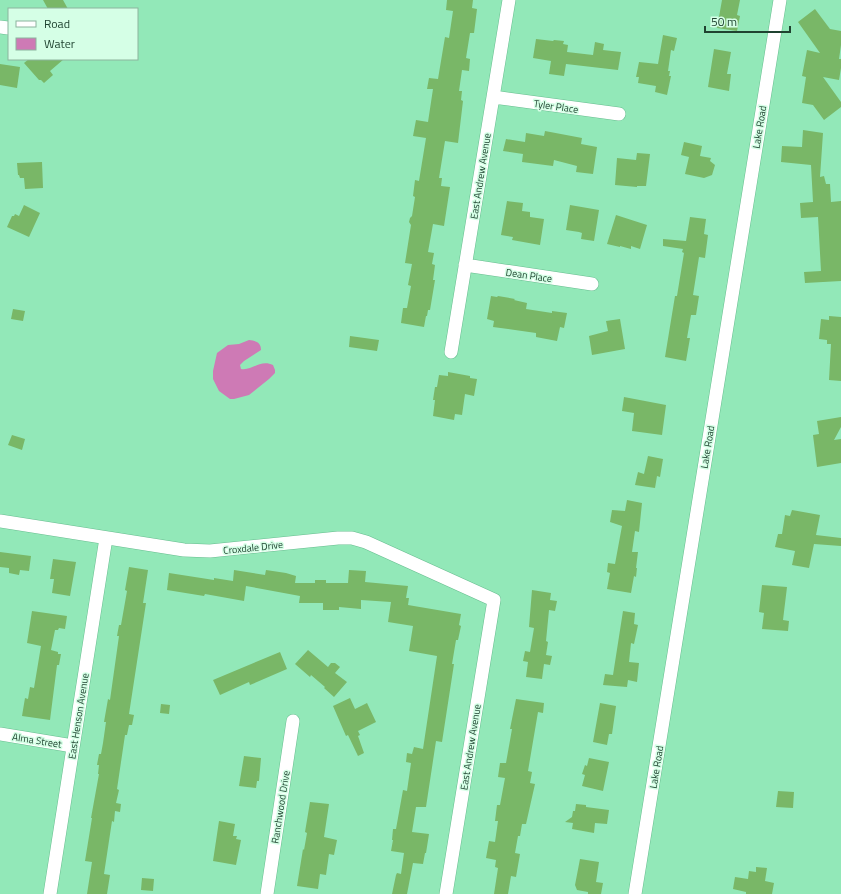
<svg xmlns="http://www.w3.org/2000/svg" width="841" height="894" viewBox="0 0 841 894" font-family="'Titillium Web',sans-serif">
  <rect width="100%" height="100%" fill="#92e8b8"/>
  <!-- water -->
  <path fill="#ce7ab5" d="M249,340C256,341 261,342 261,350L244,361L240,365L241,369C252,371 260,359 273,365L275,370V373L269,379L249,395L234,399H230L219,391L213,379V371L217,353L228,345L239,344Z"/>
  <!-- building -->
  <path fill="#79b767" d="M43,0H63L68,9H48Z
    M447,0H473L472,8L477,9L474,33H470L466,58L470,59L469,71L462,70L459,91H462L461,100L463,101L458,143L445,141L439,178H442L441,186L450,187L444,226L433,224L428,252L434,253L432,264L435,265L433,280H435L430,310H428L427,316H426L424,327L401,323L403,308H407L411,286L408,285L412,264L405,263L411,225L409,222L410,218L412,216L415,197L413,196L415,180L419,181L426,138L413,136L416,120L428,122L433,89H427L429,78L438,79L445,37L449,38L453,11L446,10Z
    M722,0H740L737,15L740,16L737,31L717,28Z
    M815,9L830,29L841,31V45L839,59H841V68L839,80L823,77L841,102V107L824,120L813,105L802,103L806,77L802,76L807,50L820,53L798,22Z
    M663,35L677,38L674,51L671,50L668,71H670L669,76H671L667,95L655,92L656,86L638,83L639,77H636L639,62L658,64Z
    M536,39L553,41L554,40L564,41L563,44L568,45L567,52L593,55L595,42L604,44L603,50L621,52L618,70L566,64L564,76L549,74L551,61L533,58Z
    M714,49L731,52L727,74H731L729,91L708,87Z
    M29,59H64L50,71L53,75L44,83L41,80H39L24,63Z
    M0,64L20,67L17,88L0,85Z
    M803,130L823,133L820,177L824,176L826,184H830L831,202L841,201V281L805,283L804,272L821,271L818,217L801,218L800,203L813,202L811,165L781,162L782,146L802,147Z
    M545,131L582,138L581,144L597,147L593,174L576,172L577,166L554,160L553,166L522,162L523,154L503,151L506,139L525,142L526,133L544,136Z
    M684,142L702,146L700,156L711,158L710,161L715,165L712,175L704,178L685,174L689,157L681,155Z
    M637,153L650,154L646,186H637V187L615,185L617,158L636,160Z
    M42,162L43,188L25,189L24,178H20L19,175H18L17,163Z
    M507,201L523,203L522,211L530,212V217L544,219L540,245L512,240L513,237L501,235Z
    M24,205L40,213L29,237L7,227L12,216H14L15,214L19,216Z
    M570,205L599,210L594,241L581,239L582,233L579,232L566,230Z
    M616,215L647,225L640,249L631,246V249L620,246V247L607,244Z
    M690,217L706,219L704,234L708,235L705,258L699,257L693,295L699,296L696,315H691L687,338H690L686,361L665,357L675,296H677L684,253L682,252L683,249L663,246V239L686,241Z
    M491,296L497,297L498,296L515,299L514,300L527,303L526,309L552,313V311L567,313L564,328L560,327L557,341L536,337V333L493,327L494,321L487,319Z
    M13,309L25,311L23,321L11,319Z
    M829,316L841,317V381L829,380L831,344H827V340L819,339L821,319L829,320Z
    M620,319L625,349L592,355L589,336L608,331L606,321Z
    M350,336L379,340L377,351L349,347Z
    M448,372L470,376V378L477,379L474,396L465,394L462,415L455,414L454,420L433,416L435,400H433L435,387H437L439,375L448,376Z
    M624,397L666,405L662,435L632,431L634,413L622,411Z
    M841,417V427L834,440L841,439V463L817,467L813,435L819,434L817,421Z
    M12,435L25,439L22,450L8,445Z
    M648,456L663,459L660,477L657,476L655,488L635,485L638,472L644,474Z
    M627,500L642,503L639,532L635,531L632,552H638L636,568H637L636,577L634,576L631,593L607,589L610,573L607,572L608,563L615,564L622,526L610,522L612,510L625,511Z
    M792,510L820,515L816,535L841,538V546L814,544L809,568L792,565L795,551L775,547L778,534H782L785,515L790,516Z
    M0,552L31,556L29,571L20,570L19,575L9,573V568L0,567Z
    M53,559L76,562L70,596L52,593L54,579H50Z
    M129,567L148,570L143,603H146L129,714L134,715L132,725H129L127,735H125L117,789L119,790L116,803L121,804L120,812L115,811L114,822L112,821L104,874L110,875L107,894H87L92,862L85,861L92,818H91L99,774H98L99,765H97L99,754H101L103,743L106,722H104L108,699L110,700L119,636H117L119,625H121L127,591L125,590Z
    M234,570L265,575L266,570L286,573L296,576L295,583H315V580H326V583H348L349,570L366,571L365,582L408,586L406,598H409L408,605L461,614L459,625L461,626L458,640H456L452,664H454L442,742L436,741L426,807H416L412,832L429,834L426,853H425L423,864L413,863L407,894H392L396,875L397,873L401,874L404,853L391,851L393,840H392L393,829H396L403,790L407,791L411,763L406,762L407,753L412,754L414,747L423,749L437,656L409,651L413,626L388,622L391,602L361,600V609L339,607V610H323V603H299L300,596L246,586L244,601L205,594L204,596L167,590L169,573L214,580V578L233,581Z
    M762,585L787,587L783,620L789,621L788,631L762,629L764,613L759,612Z
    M532,590L551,593L550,600L557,601L555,611L549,610L546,641L548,642L546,655L552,656L550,665L544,664L542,679L526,677L528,662L523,661L525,651L530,652L534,628L529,627Z
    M32,611L67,616L65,629L59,628L58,630H55L51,650L58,652V654H61L59,665H57L50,720L22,716L25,698L28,699L30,687L34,688L41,646L27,643Z
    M623,611L635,613L634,624L638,625L634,644L631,643L629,662L639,663L637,682L628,680L627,687L603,685L605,674L613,675Z
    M308,650L328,667L331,663H335L340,667L335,673L347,682L334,697L324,688L325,687L311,675L310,677L295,664Z
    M280,652L287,669L250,685L249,682L220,695L213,680Z
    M350,698L355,709L367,703L376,722L358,731L360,735L358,736L364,753L358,756L348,735L346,736L333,706Z
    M516,699L544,703L543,713L538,712L528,771L532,772L530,783L535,784L526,824H522L520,836H518L515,853L520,854L516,877L511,876L508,894H494L498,868L495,867L496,860L486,858L489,841L495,842L498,821H495L497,805H500L505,778L498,777L500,763H506L512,729H510Z
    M600,703L616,706L612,734H609L607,745L593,742Z
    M161,704L170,705L169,714L160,713Z
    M244,756L261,758L259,781H257L256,788L239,786Z
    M589,758L609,762L603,791L582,786L585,775L582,774L585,765L587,766Z
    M778,791L794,792L793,808L776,807Z
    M310,802L329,804L324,837L337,840L334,855L329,854L326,875L320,874L318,889L297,886L303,849L304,850L307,833L305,832Z
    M576,804L586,805V807L609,810L607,824L595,823L594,833L572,829L573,823L565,822L572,817L573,811H575Z
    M219,821L235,824L233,836H237L236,839L241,840L236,865L213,861Z
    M580,859L599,862L596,882L603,883L601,894H588V892L577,890L575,885Z
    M756,867L767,868L765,881L774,883L772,894H746V892L733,889L735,877L748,879L749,871L756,872Z
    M142,878L154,879L153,891L141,890Z"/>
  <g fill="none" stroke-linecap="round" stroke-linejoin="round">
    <!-- minor casing -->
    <g stroke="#67bd8f" stroke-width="14">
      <path id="minor" d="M0,27L8,28
        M493,97L619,114
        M465,265L592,284
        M451,352L509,0
        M0,521L184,550L210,551L338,538H352L366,542L494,600L446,894
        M0,734L73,746
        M50,894L106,538
        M267,894L293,721
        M635,894L780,0"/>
    </g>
    <!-- minor -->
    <use href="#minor" stroke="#fff" stroke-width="13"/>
  </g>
  <g text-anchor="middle" stroke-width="3" stroke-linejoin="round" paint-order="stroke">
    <!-- street labels -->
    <g font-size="10" fill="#1f4330" stroke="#d5ffe6">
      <text transform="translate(556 106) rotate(8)" y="4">Tyler Place</text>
      <text transform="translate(759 127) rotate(-81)" y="4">Lake Road</text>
      <text transform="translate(480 176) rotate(-81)" y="4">East Andrew Avenue</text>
      <text transform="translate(529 275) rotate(8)" y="4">Dean Place</text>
      <text transform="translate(707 447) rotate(-81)" y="4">Lake Road</text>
      <text transform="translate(253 547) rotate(-6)" y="4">Croxdale Drive</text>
      <text transform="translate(78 716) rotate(-81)" y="4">East Henson Avenue</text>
      <text transform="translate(37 740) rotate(9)" y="4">Alma Street</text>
      <text transform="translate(470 747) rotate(-81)" y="4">East Andrew Avenue</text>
      <text transform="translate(656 767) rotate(-81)" y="4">Lake Road</text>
      <text transform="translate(280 807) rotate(-81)" y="4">Ranchwood Drive</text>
    </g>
  </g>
  <!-- legend -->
  <rect x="8" y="8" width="130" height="52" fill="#d5ffe6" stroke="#8cb49d"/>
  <rect x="16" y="21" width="20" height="6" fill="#ffffff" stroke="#8cb49d"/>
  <text x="44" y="28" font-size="12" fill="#1f4330">Road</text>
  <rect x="16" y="38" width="20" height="12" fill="#ce7ab5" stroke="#8cb49d"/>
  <text x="44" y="48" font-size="12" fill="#1f4330">Water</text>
  <!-- scale -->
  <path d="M705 26v6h85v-6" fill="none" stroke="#1f4330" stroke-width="2"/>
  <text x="711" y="26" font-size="12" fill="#1f4330" stroke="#d5ffe6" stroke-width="3" paint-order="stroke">50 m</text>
</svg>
